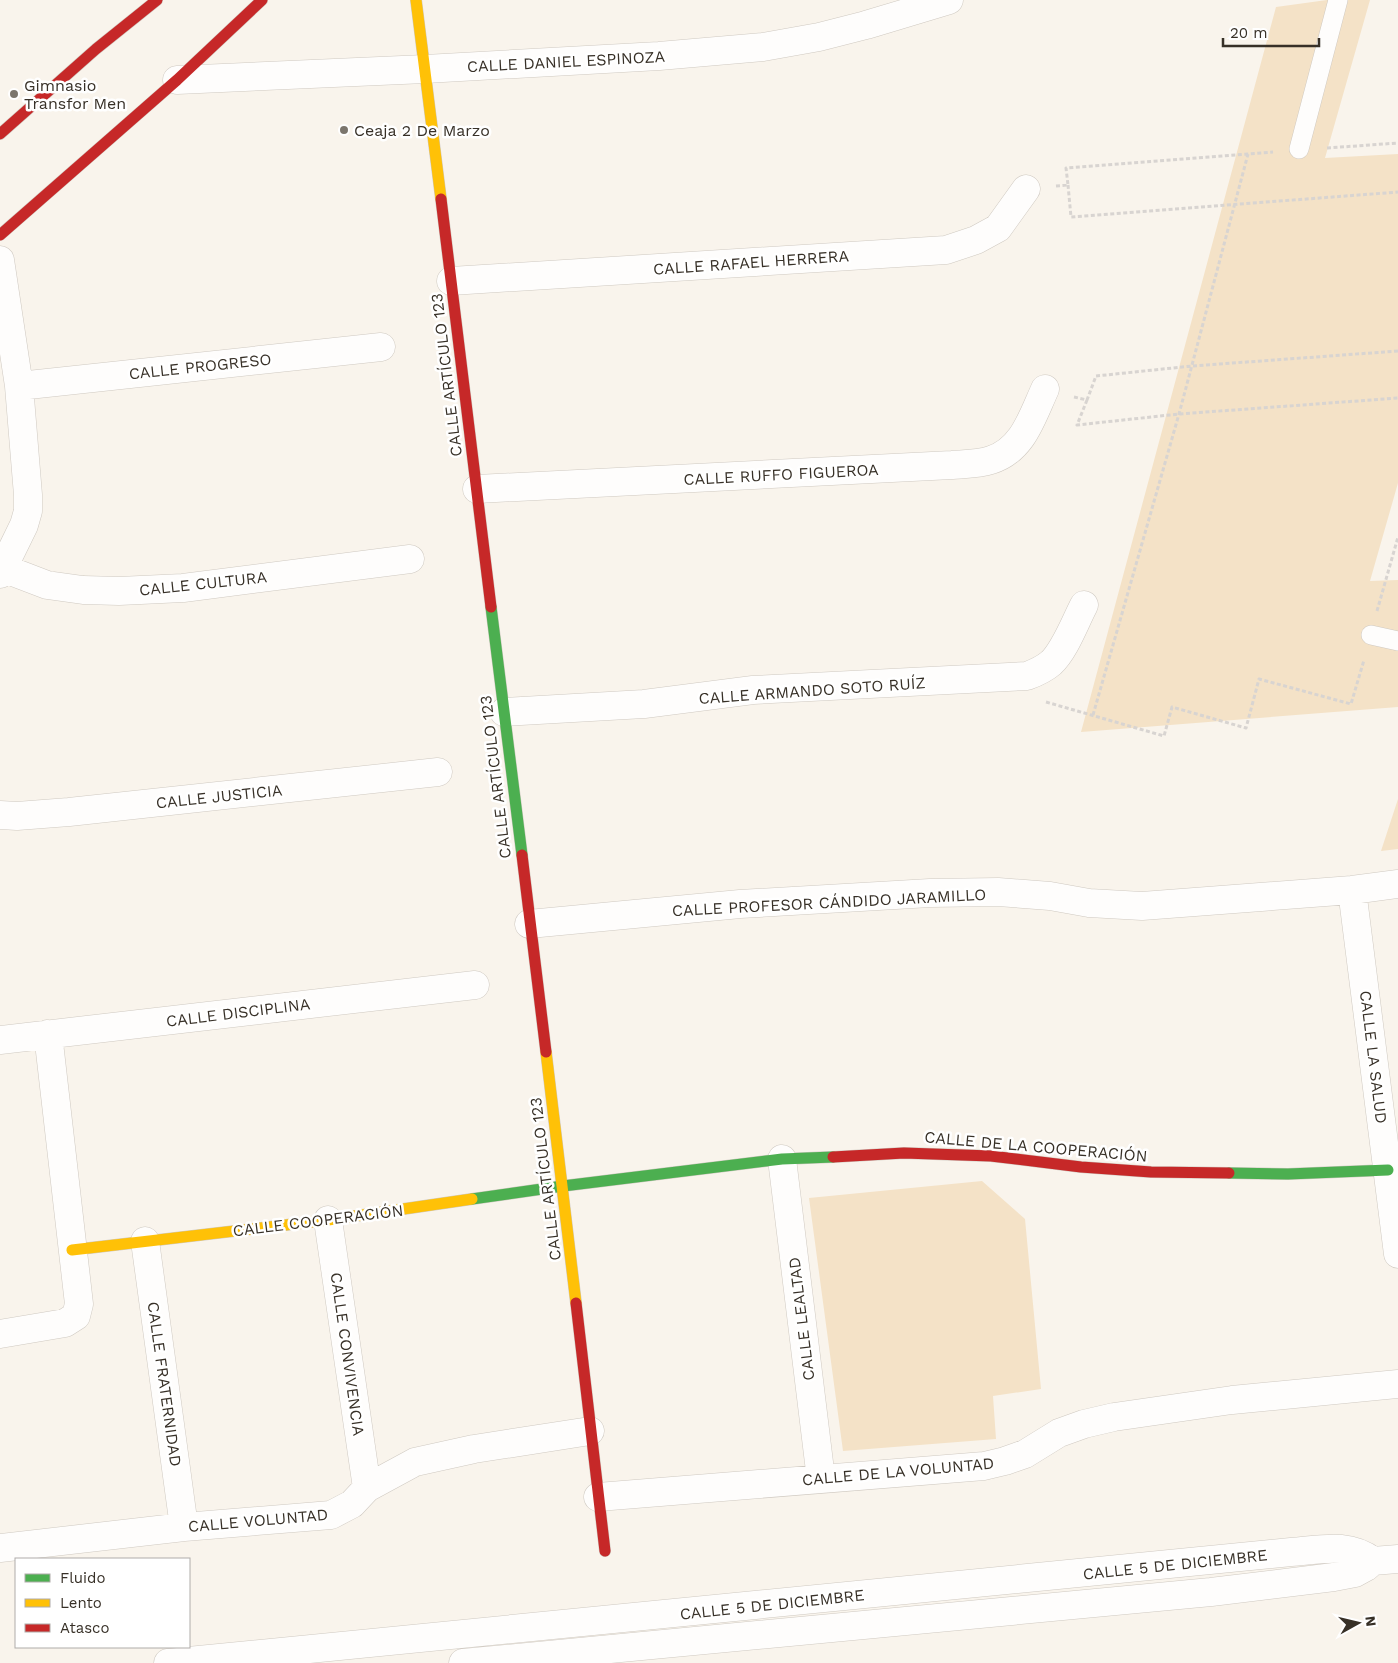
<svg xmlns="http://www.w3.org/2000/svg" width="1398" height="1663" viewBox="0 0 1398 1663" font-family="'Work Sans',sans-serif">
  <rect width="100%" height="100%" fill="#f9f4ec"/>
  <!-- green -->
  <path fill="#f4e2c7" d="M1327,0H1370L1325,158L1398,154V483L1370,581L1398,580V707L1081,732L1276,7Z
    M1398,799V849L1381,851Z
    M982,1181L1025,1219L1041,1389L993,1396L996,1439L843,1451L809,1198Z"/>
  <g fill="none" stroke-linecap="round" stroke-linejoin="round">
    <!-- lane casing -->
    <g stroke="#cfc9c1" stroke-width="20">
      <path id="lane" d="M1299,149L1338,0
        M1371,635L1398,641"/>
    </g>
    <!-- street casing -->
    <g stroke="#cfc9c1" stroke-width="29">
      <path id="street" d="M177,80L425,69L659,56L763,47L819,37L866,25L949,0
        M0,260L19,386L28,495V511L24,525L0,574
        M451,281L946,250L976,240L998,228L1026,189
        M19,386L381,347
        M477,489L952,465C964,464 979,464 991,460C1023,450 1032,417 1045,389
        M0,567L47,585L83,590L119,591L183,588L410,559
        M504,712L644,704L753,690L1027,676C1035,673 1044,669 1051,663C1065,650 1075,622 1084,605
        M0,815L17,816L69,812L438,772
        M1352,890L1398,1254
        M529,924L740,904L930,893L998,892L1050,896L1089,903L1142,906L1352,890L1398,884
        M0,1040L475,985
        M782,1159L821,1479
        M328,1220L367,1488
        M145,1241L184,1527
        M0,1334L65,1323L76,1316L79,1304L48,1034
        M598,1497L984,1466L1005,1461L1025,1454L1059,1433L1084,1424L1114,1417L1232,1400L1398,1384
        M0,1548L184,1527L331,1515L352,1504L367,1488L415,1462L474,1449L590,1431
        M168,1663L1291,1552C1320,1550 1348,1542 1373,1561
        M463,1663L1211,1592L1334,1577L1355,1573L1366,1567L1373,1561L1398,1559"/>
    </g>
    <!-- fast casing -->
    <g stroke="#cfc9c1" stroke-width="12">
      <path id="fast" d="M491,607L522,855
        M1229,1173L1288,1174L1388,1170
        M472,1199L563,1186L782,1159L833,1157"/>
    </g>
    <!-- slow casing -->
    <g stroke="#cfc9c1" stroke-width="12">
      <path id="slow" d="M416,0L441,199
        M546,1052L576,1303
        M72,1250L328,1220L472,1199"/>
    </g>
    <!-- jam casing -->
    <g stroke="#cfc9c1" stroke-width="12">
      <path id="jam" d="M0,134L96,49L157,0
        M441,199L491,607
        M0,235L177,80L262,0
        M522,855L546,1052
        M833,1157L904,1153L991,1156L1081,1167L1151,1172L1229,1173
        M576,1303L605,1551"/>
    </g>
    <!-- path -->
    <path stroke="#d8d4d1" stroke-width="3" stroke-dasharray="4 2.5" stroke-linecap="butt" d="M1327,148L1398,143
      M1068,185L1071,217L1398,192
      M1056,186L1068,185L1066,168L1273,152
      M1074,397L1087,400L1096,376L1192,366L1398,351
      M1087,400L1077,425L1179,414L1398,398
      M1377,611L1398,537
      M1046,702L1164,736L1172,707L1246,728L1259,679L1351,704L1364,660
      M1093,715L1179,414L1248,154"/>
    <!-- lane -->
    <use href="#lane" stroke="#fefdfc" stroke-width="19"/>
    <!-- street -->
    <use href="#street" stroke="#fefdfc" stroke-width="28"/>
    <!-- fast -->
    <use href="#fast" stroke="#4caf50" stroke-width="11"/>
    <!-- slow -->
    <use href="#slow" stroke="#ffc107" stroke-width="11"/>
    <!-- jam -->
    <use href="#jam" stroke="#c62828" stroke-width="11"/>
  </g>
  <!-- markers -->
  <g fill="#7b756c" stroke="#fff" stroke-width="2">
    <circle cx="14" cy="94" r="5"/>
    <circle cx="344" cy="130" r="5"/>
  </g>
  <g text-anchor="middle" stroke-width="5" stroke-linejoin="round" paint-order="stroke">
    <!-- street labels -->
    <g font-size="16" fill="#373027" stroke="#fff">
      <text transform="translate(566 61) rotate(-3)" y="6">CALLE DANIEL ESPINOZA</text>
      <text transform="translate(751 262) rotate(-4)" y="6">CALLE RAFAEL HERRERA</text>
      <text transform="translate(200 366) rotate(-6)" y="6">CALLE PROGRESO</text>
      <text transform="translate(446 375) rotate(-97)" y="6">CALLE ARTÍCULO 123</text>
      <text transform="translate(781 474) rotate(-3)" y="6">CALLE RUFFO FIGUEROA</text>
      <text transform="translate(203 583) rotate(-6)" y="6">CALLE CULTURA</text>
      <text transform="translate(812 690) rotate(-4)" y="6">CALLE ARMANDO SOTO RUÍZ</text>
      <text transform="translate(495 777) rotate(-97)" y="6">CALLE ARTÍCULO 123</text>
      <text transform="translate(219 796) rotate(-6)" y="6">CALLE JUSTICIA</text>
      <text transform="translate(829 902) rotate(-3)" y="6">CALLE PROFESOR CÁNDIDO JARAMILLO</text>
      <text transform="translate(238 1012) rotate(-7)" y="6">CALLE DISCIPLINA</text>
      <text transform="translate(1374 1057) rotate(83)" y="6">CALLE LA SALUD</text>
      <text transform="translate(1036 1146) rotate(5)" y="6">CALLE DE LA COOPERACIÓN</text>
      <text transform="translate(545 1179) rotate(-97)" y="6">CALLE ARTÍCULO 123</text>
      <text transform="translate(318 1220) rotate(-7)" y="6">CALLE COOPERACIÓN</text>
      <text transform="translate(801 1319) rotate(-97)" y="6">CALLE LEALTAD</text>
      <text transform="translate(348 1354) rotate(82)" y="6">CALLE CONVIVENCIA</text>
      <text transform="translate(165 1384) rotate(82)" y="6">CALLE FRATERNIDAD</text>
      <text transform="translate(898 1471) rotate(-5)" y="6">CALLE DE LA VOLUNTAD</text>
      <text transform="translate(258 1520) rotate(-5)" y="6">CALLE VOLUNTAD</text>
      <text transform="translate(1175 1564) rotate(-6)" y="6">CALLE 5 DE DICIEMBRE</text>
      <text transform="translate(772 1604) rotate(-6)" y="6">CALLE 5 DE DICIEMBRE</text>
    </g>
    <!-- poi labels -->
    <g font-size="16" fill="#373027" stroke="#fff" text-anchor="start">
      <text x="24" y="91">Gimnasio<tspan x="24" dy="18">Transfor Men</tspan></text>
      <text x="354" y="136">Ceaja 2 De Marzo</text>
    </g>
  </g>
  <!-- legend -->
  <rect x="15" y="1558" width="175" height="90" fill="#ffffff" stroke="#afaca9"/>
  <rect x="25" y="1574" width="25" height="8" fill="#4caf50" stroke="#afaca9"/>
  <text x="60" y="1583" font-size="15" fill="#373027">Fluido</text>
  <rect x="25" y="1599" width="25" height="8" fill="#ffc107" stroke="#afaca9"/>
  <text x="60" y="1608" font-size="15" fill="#373027">Lento</text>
  <rect x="25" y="1624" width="25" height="8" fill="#c62828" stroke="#afaca9"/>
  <text x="60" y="1633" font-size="15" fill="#373027">Atasco</text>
  <!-- north arrow -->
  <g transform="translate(1358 1623) rotate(82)" stroke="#ffffff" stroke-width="4" paint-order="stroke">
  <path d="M0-4L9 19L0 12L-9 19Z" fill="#373027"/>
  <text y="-8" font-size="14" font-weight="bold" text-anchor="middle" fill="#373027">N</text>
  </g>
  <!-- scale -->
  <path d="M1223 38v8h96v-8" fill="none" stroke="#373027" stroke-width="2.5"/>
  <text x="1230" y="38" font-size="15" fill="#373027" stroke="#ffffff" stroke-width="4" paint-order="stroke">20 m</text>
</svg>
